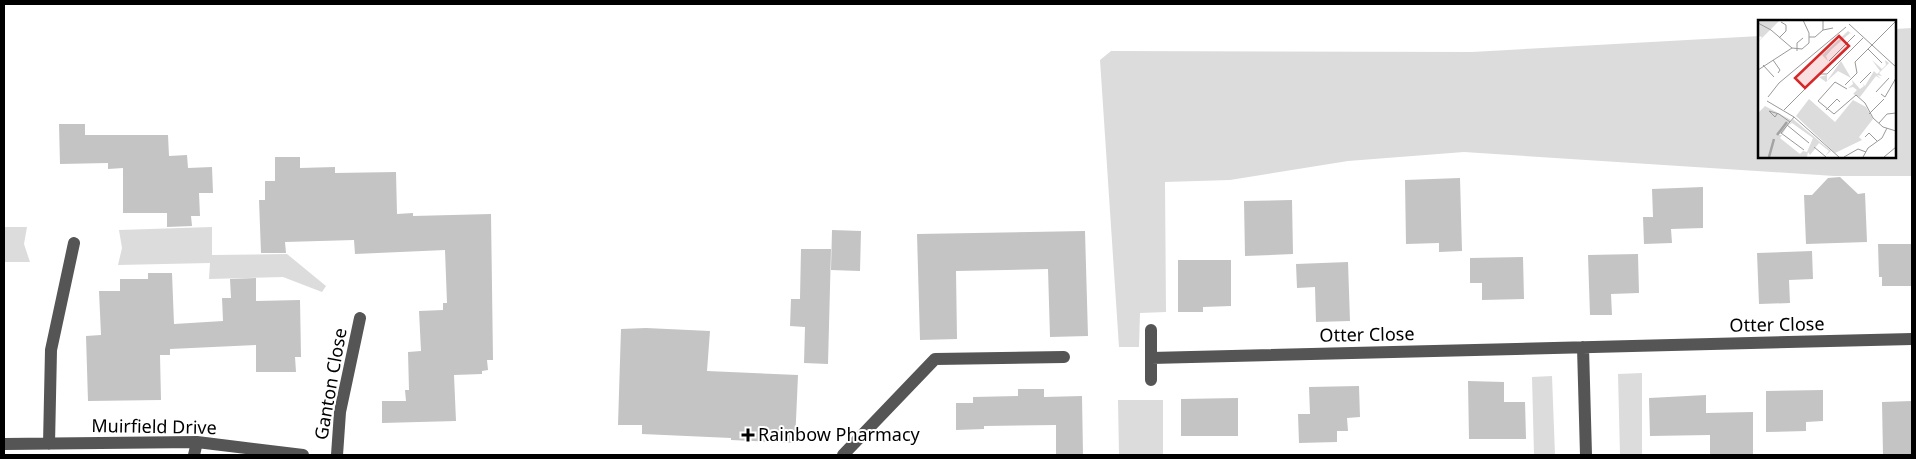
<svg xmlns="http://www.w3.org/2000/svg" width="1916" height="459" viewBox="0 0 1916 459" font-family="'Noto Sans',sans-serif">
  <rect width="100%" height="100%" fill="#fff"/>
  <!-- green -->
  <path fill="#dcdcdc" d="M1912,28V176H1834L1464,152L1348,161L1230,180L1165,182L1166,312L1140,313L1139,347H1119L1100,60L1111,51L1472,52L1760,36V156H1895V29Z
    M27,227L24,244L30,262H4V227Z
    M212,227V255L287,254L326,286L322,292L283,277L209,279L210,263L118,265L122,248L119,230Z
    M1642,373V455H1620L1618,374Z
    M1552,376L1555,455H1534L1532,377Z
    M1118,400H1163V455H1119Z"/>
  <!-- building -->
  <path fill="#c4c4c4" d="M59,124H85V135H168L169,156L187,155L188,168L212,167L213,193H199L200,216H191L192,226L167,227V213H123V168L108,169V163L60,164Z
    M275,157H300V168L335,167V173L396,172L397,214L413,213V216L491,214L493,360H487L488,370L482,371V374L454,375L456,421L382,423V401H406L405,390H409L408,352L421,351L419,311L443,310V303H447L445,250L355,254L354,240L285,242L286,253H261L259,200H265V181H275Z
    M1840,177L1858,194L1865,193L1867,242L1806,244L1804,195H1812L1828,178Z
    M1460,178L1462,251L1439,252V243L1406,244L1405,180Z
    M1703,187V228L1671,229L1672,243L1644,244L1643,217H1653L1652,189Z
    M1292,200L1293,254L1245,256L1244,201Z
    M832,230L861,231L860,271L831,270Z
    M1085,231L1088,336L1050,337L1048,269L956,271L957,339L920,340L917,234Z
    M1878,244H1912V286H1882V277H1879Z
    M801,249H831L828,364L804,363L805,327L790,326L791,299H800Z
    M1812,251L1813,279L1789,280L1790,303L1759,304L1757,253Z
    M1638,254L1639,293L1611,294L1612,315H1590L1588,255Z
    M1523,257L1524,299L1482,300V283H1470V258Z
    M1178,260H1231V306L1203,307V312H1178Z
    M1348,262L1350,321L1316,322L1315,287L1297,288L1296,264Z
    M148,273H172L174,324L223,321L222,298H231L230,279L256,278V301L300,300L301,357H295L296,372H256V345L170,349V355H160L161,400L88,401L86,336L101,335L99,291H120V279H148Z
    M646,328L710,331L707,371L798,375L795,443L731,440V438L642,434V425H618L621,329Z
    M1468,381L1504,382V402H1525L1526,439H1469Z
    M1359,386L1360,417L1347,418L1348,431H1337V442L1299,443L1298,414H1310L1309,387Z
    M1018,389H1044V397L1082,396L1083,455H1056V425L984,426V429L956,430V403H973V397L1018,396Z
    M1823,390V421L1806,422V431L1766,432V391Z
    M1706,395V413L1753,412V455H1710V435L1650,436L1649,398Z
    M1238,398V436H1181V399Z
    M1912,401V455H1883L1882,402Z"/>
  <g fill="none" stroke-linecap="round" stroke-linejoin="round">
    <!-- minor -->
    <path stroke="#555" stroke-width="12" d="M1151,330V380
      M1583,347L1586,455
      M1151,358L1912,339
      M4,444L197,442L303,455
      M49,444L51,350L74,243
      M194,455L197,442
      M337,455L340,412L360,318
      M843,455L935,359L1064,357"/>
  </g>
  <!-- markers -->
  <path fill="#000" stroke="#fff" stroke-width="2" d="M745.5 427.5h5v5h5v5h-5v5h-5v-5h-5v-5h5z"/>
  <g text-anchor="middle" stroke-width="4" stroke-linejoin="round" paint-order="stroke">
    <!-- street labels -->
    <g font-size="18" fill="#000" stroke="#fff">
      <text transform="translate(1777 325) rotate(-1)" y="6">Otter Close</text>
      <text transform="translate(1367 335) rotate(-1)" y="6">Otter Close</text>
      <text transform="translate(331 384) rotate(-80)" y="6">Ganton Close</text>
      <text transform="translate(154 427) rotate(1)" y="6">Muirfield Drive</text>
    </g>
    <!-- poi labels -->
    <g font-size="18" fill="#000" stroke="#fff" text-anchor="start">
      <text x="758" y="441">Rainbow Pharmacy</text>
    </g>
  </g>
  <!-- overview -->
  <g transform="translate(1758 20)">
    <rect width="138" height="138" fill="#fff"/>
    <path d="M1,0H22L0,22L4,17L0,16ZM90,11L95,15L92,13L74,29L68,36L70,41L64,35ZM114,40L124,49L128,45L127,40L131,43L121,53L124,56L119,55L123,59L118,56L102,77L95,74L99,70L95,67L90,68L95,64L94,60L102,69L106,66L104,63L107,66L116,51L119,54L122,51ZM83,41L93,58L80,51L68,62L61,57L69,55V61ZM51,79L77,102L95,80L108,87L115,99L101,117L104,120L77,133L38,96ZM7,86L33,100L25,113L20,115H24L22,118L42,134L45,131L49,132L55,118L34,103L31,105L35,99L73,131L67,136L71,131L61,123L57,128L56,125L57,129L52,135L50,132L49,137H0V93Z" fill="#dcdcdc"/>
    <path fill="none" stroke="#a3a3a3" stroke-width="2.5" d="M19,115L29,102M11,137L16,119"/>
    <path fill="none" stroke="#999" stroke-width="1" d="M65,1V10L75,8M0,3L13,10L34,28L44,29M91,4L138,47M51,17H57L65,10M21,18L28,11V5L23,2M44,29L51,23V13L45,0M110,29L124,43M39,31V23L45,18M15,40L22,50L20,53M71,41L97,15M5,45L16,57M0,50L34,28M99,53L97,42L138,1M69,54L105,18M102,63L113,52M87,65L99,53M89,69L77,62L60,81L76,94L98,75L107,83L115,98L125,107L138,111M118,72L131,58M123,74L127,77L138,58M10,77L21,63L88,7M9,81L36,97L81,137M26,90L62,54H69M68,90L79,79L82,82M19,94L17,97L11,91L21,94L32,102M111,94L126,79M36,97L23,113L46,130M121,103L129,94L138,93M29,105L51,123M107,117L111,113L119,121M56,127L68,137M86,137L100,129L108,132M105,137L110,128L124,118L129,108M126,137L138,127"/>
    <path fill="#d62828" fill-opacity="0.15" stroke="#d62828" stroke-width="2.5" d="M81,16L91,26L47,68L37,58Z"/>
    <rect width="138" height="138" fill="none" stroke="#000" stroke-width="2.5"/>
  </g>
  <!-- border -->
  <rect width="1916" height="459" fill="none" stroke="#000000" stroke-width="10"/>
</svg>
